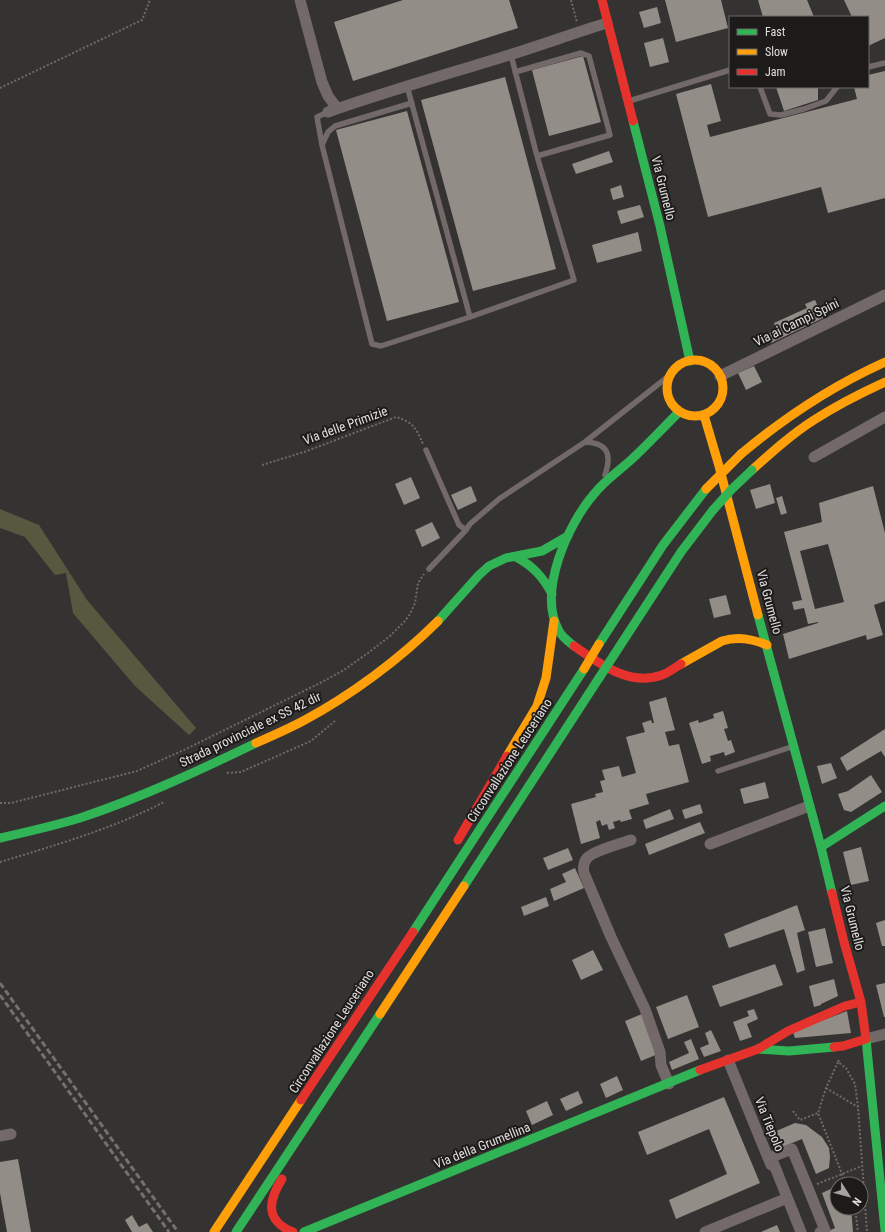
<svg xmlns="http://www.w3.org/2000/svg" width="885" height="1232" viewBox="0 0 885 1232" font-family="'Roboto Condensed',sans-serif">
  <rect width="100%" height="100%" fill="#353332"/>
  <!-- forest -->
  <path fill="#585840" d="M0,509L39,525L87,600L196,728L189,735L135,686L73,613L66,573L55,575L25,537L0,528Z"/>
  <!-- building -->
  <path fill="#938d88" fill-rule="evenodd" d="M403,0H509L518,28L353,81L334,22Z
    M665,0H721L728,28L676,42Z
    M758,0H807L814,17H763Z
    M844,0H885V38L868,46V17H852Z
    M657,7L661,23L644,28L639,12Z
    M663,38L669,62L650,67L644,43Z
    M583,56L601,122L549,136L532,70Z
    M885,71V198L828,213L821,187L708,217L676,94L711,84L721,121L707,125L710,137L857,99L854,87H868V75Z
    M505,77L556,269L473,291L421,100Z
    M776,87H818V100L784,111Z
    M407,111L459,302L387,321L336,130Z
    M609,151L613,162L576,174L572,164Z
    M621,185L624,197L613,200L610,189Z
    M640,205L644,217L621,224L617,211Z
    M638,232L642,251L597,263L592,245Z
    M815,300L823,318L771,343L767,334L776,329L774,323L807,308L805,304Z
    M754,366L762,382L746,390L738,373Z
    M411,477L420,498L404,505L395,484Z
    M770,484L775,503L756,509L750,490Z
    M471,486L477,501L458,510L451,495Z
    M873,486L885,533V601L874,605L883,635L867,640L866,635L789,659L783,634L818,623V622L808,624L804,608L794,610L792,602L802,600L784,532L822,522L819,503ZM828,544L844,602L815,609L800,551Z
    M782,496L787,513L781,515L776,498Z
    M432,522L440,538L422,547L415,530Z
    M726,595L731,614L714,618L709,599Z
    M666,697L675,730L665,732L669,746L679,744L689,782L646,794L649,804L629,810L632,819L621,822L620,820L613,822L615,828L609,830L607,824L602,826L600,820L596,822L600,838L581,844L571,804L596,797L595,794L603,792L600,781L605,780L602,770L619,766L622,777L636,773L626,737L645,732L642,723L651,720L652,723H654L649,702Z
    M723,711L728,728L724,729L728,741L731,740L735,752L725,756L724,752L710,756L711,761L702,764L689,723L698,720L699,723L714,718L713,714Z
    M885,729V757L881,751L847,771L840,758Z
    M831,763L837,778L822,784L817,766Z
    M871,775L882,792L851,812L844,810L838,794L848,791Z
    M765,782L769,798L744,804L740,789Z
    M700,804L703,813L685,819L682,810Z
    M670,809L674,819L646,829L643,820Z
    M700,822L705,833L649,855L645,844Z
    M861,847L869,881L851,885L843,852Z
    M568,848L573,860L548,870L543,858Z
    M575,868L584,888L554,901L550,889L566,882L562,874Z
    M546,897L549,906L524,916L521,907Z
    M797,905L805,930L797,933L805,970L797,973L784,929L729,948L724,934Z
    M885,920V946H882L876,923Z
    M825,928L833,963L816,967L808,932Z
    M593,950L603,970L581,980L572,960Z
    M775,964L783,985L720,1007L712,986Z
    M834,979L838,996L821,1004V1005L814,1007L809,986Z
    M885,983V1017H884L876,985Z
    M687,995L699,1027L668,1039L656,1007Z
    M754,1009L758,1019L747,1024L752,1037L740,1041L733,1022L749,1016L747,1011Z
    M847,1011L851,1033L795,1038L793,1032Z
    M642,1014L658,1054L641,1061L625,1021Z
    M711,1030L721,1051L704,1057L700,1048L709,1044L705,1033Z
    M691,1039L699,1059L672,1070L669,1062L689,1053L684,1042Z
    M617,1076L623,1090L606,1098L600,1084Z
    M578,1091L583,1103L566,1111L560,1099Z
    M724,1097L760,1183L676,1219L669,1200L727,1174L709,1129L647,1155L638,1132Z
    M547,1101L553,1115L532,1125L526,1111Z
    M795,1123L806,1125L822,1137L829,1148L830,1157L829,1168L816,1174L802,1139L775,1150L767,1135Z
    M18,1159L31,1232H7L0,1193V1162Z
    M837,1186V1208H851L853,1232H826L835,1228L822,1193Z
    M132,1215L139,1227L147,1223L153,1232H132L125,1220Z
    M777,1225L780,1232H761Z"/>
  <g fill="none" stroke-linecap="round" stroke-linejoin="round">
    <!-- path -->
    <path stroke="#706968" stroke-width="2" stroke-dasharray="2 2" stroke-linecap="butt" d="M571,0L577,22
      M0,88L142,20L150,0
      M262,465L307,451L396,417C413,422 416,428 423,444
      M227,773L241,772L311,741L335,721
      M0,803H11L137,771L186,749L320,683L344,670L368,653L390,636L405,621L410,614L415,603L418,583L424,574
      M0,862C56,845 112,829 164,802
      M839,1060L838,1062L846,1068L855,1084L858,1107L867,1232
      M838,1062L826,1088L818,1113L846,1184
      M826,1088L858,1107
      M793,1111L800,1120L818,1113
      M817,1184L862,1166
      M855,1208L858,1232"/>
    <!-- lane -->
    <path stroke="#736968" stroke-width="5.5" d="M868,67L885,63
      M515,72L581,53L589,56L610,135L537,156
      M407,86L470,317
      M760,87L770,114L781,115L804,109L826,101L837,87
      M629,101L730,70
      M328,112L317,117L322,145L372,344L381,346L470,317L574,280L537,156L511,55
      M322,145L328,132L335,126L412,103
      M585,442C608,443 612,454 605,475
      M426,450L459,525L466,530L470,524L499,499L585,442L670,375
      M429,569L466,530
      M718,771L791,747"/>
    <!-- street -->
    <path stroke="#736968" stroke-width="11" d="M300,0L322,82L328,96L337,108
      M328,112C388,91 448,74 509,55C542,45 574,33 607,23
      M720,376L885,295
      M814,457L885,417
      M631,840C620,844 595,850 587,858C583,863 583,868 584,873L611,937L645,1009L660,1052L661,1065L669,1084
      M710,844L809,806
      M866,1039L885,1034
      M728,1060L771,1165
      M0,1136L11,1134
      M705,1232L785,1199
      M801,1232L771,1157L792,1149L825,1230L820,1232"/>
    <!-- fast -->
    <path stroke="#30b455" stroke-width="9" d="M633,121L660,226L690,361
      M516,557C533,566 543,577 552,594
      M758,615L821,847L832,893
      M438,621L479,575L489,566L506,558L542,551L568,536
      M599,644L663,545L706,489
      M574,646C569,642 562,637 559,631C537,592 568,524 594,494C605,480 619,471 632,459C648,444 663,428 679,412
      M614,655L681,552L713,510
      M0,838C27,832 53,826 80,818C140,798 198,771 256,743
      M821,847L885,806
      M464,886L599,678
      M413,932L584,669
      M866,1039L885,1230
      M758,1049L789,1051L834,1047
      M236,1232L380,1014
      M304,1232L700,1070"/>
    <!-- slow -->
    <path stroke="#ff9f0a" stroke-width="9" d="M667 388a28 28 0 1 1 56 0a28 28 0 1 1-56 0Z
      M704,415L719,466L758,615
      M741,454C785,417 832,386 885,362
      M752,470C772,452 792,434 814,420C837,405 861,393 885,382
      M681,664L722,641C738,636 752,639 767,645
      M256,743C272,736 288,729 303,721C350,696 400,659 438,621
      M507,756L537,706L546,678L554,621
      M380,1014L464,886
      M214,1232L301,1100"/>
    <!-- jam -->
    <path stroke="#e5322d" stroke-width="9" d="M602,0L633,121
      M574,646C599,663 629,687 662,675C668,673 674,668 681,664
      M458,840L507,756
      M832,893L844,942L861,1002L866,1039L843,1046L834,1047
      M700,1070L758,1049L788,1031L845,1006L861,1002
      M301,1100L413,932
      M282,1179C268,1201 265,1221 293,1232"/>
    <!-- rail -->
    <path stroke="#766f6f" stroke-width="3" stroke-dasharray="6 3" stroke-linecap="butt" d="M0,983L178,1232
      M0,995L169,1232"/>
    <!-- fast-bridge -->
    <path stroke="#30b455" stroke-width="9" d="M713,510L732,489L752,470
      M599,678L614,655"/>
    <!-- slow-bridge -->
    <path stroke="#ff9f0a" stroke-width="9" d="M706,489L741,454
      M584,669L599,644"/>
  </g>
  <g text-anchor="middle" stroke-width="4" stroke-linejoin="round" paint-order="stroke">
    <!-- street labels -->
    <g font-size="13" fill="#e1dedd" stroke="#1c1b1a">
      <text transform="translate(664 188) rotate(76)" y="5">Via Grumello</text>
      <text transform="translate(796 322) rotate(-26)" y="5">Via ai Campi Spini</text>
      <text transform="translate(345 425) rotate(-20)" y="5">Via delle Primizie</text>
      <text transform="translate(770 602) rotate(75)" y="5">Via Grumello</text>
      <text transform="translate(250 729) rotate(-26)" y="5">Strada provinciale ex SS 42 dir</text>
      <text transform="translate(509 760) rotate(-57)" y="5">Circonvallazione Leuceriano</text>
      <text transform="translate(853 918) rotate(76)" y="5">Via Grumello</text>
      <text transform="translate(331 1031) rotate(-57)" y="5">Circonvallazione Leuceriano</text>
      <text transform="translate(770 1124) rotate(68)" y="5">Via Tiepolo</text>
      <text transform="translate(482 1145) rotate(-22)" y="5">Via della Grumellina</text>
    </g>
  </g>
  <!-- legend -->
  <rect x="729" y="16" width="140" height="72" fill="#1c1b1a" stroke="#6b6968"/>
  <rect x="737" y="29" width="20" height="6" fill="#30b455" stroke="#6b6968"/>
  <text x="765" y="36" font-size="12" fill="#e1dedd">Fast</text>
  <rect x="737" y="49" width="20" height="6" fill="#ff9f0a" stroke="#6b6968"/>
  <text x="765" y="56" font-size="12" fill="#e1dedd">Slow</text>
  <rect x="737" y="69" width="20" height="6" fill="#e5322d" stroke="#6b6968"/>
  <text x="765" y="76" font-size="12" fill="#e1dedd">Jam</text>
  <!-- north arrow -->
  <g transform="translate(849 1196) rotate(126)"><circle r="19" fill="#1c1b1a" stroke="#6b6968"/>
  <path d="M0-3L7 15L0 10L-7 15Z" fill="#a5a2a1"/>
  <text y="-6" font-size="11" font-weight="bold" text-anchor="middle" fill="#e1dedd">N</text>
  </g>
</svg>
